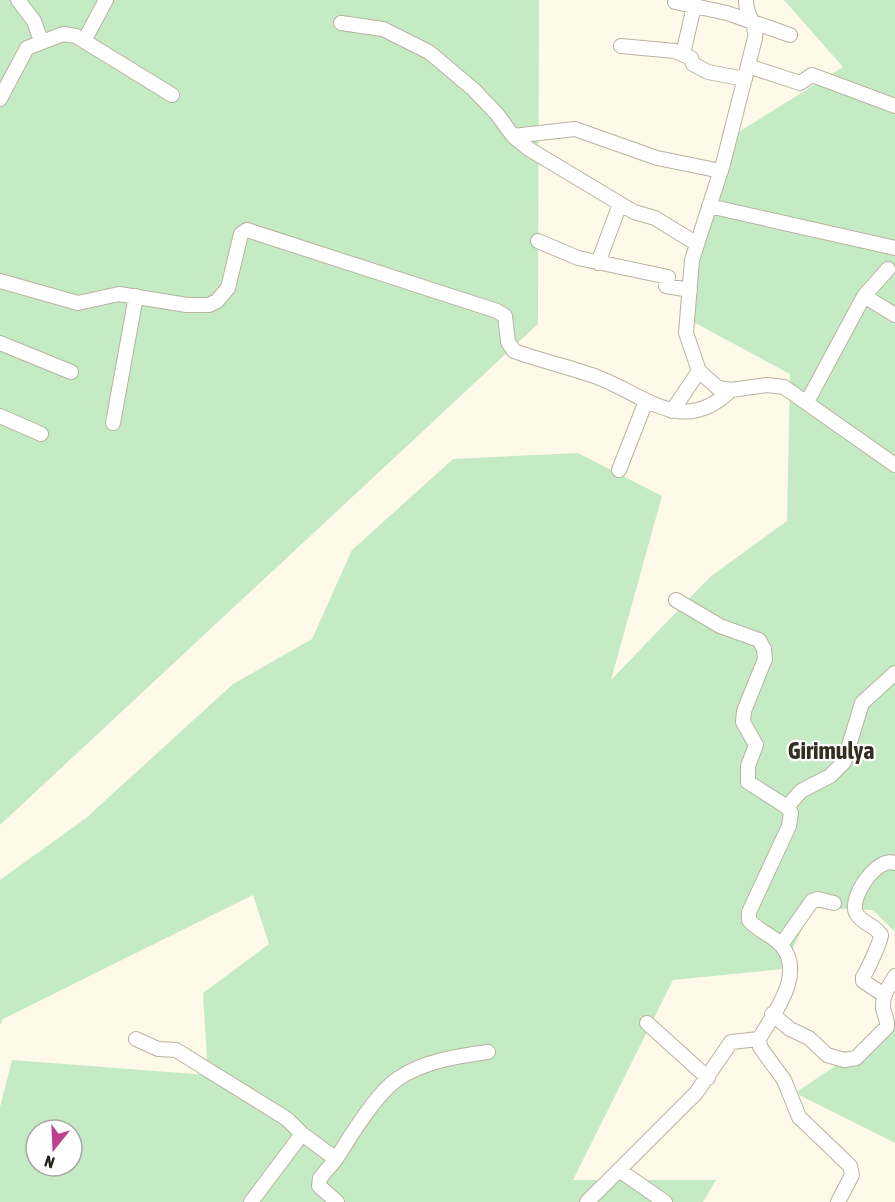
<svg xmlns="http://www.w3.org/2000/svg" width="895" height="1202" viewBox="0 0 895 1202" font-family="'Asap Condensed',sans-serif">
  <rect width="100%" height="100%" fill="#fff9ea"/>
  <!-- green -->
  <path fill="#c5ebc5" fill-rule="evenodd" d="M0,0H539L538,324L0,825Z
    M784,0H895V932L873,910L812,908L783,969L673,980L573,1180H716L703,1202H0V1107L12,1060L208,1075L203,993L269,944L253,895L3,1019L0,1025V880L86,818L233,684L312,639L352,550L453,459L578,453L662,496L611,680L711,576L787,521L790,374L684,317L721,143L843,67ZM36,1130H72V1166H36Z
    M895,1026V1143L795,1093Z"/>
  <g fill="none" stroke-linecap="round" stroke-linejoin="round">
    <!-- minor casing -->
    <g stroke="#b9b2a0" stroke-width="16">
      <path id="minor" d="M18,0L34,21L41,41
        M746,0C745,14 757,24 755,38L723,164L692,260L686,333L699,371L718,388L731,390L767,385L784,387L895,465
        M675,2L727,13L790,35
        M341,23L383,29L429,52L473,89L497,114L513,136L529,149L634,212L655,218L697,244
        M84,41L106,0
        M621,46L675,51L691,58L693,64L708,72L745,79
        M683,54L694,6
        M748,66L800,83L812,75L895,106
        M0,99L27,48L63,34L76,36L172,95
        M513,136L575,129L657,158L721,171
        M709,206L895,248
        M538,241L578,258L668,277L666,286L690,290
        M598,263L620,204
        M0,281L78,303L119,294L187,305H209L217,301L228,288L241,234L247,230L497,311L505,316L508,342L514,351C541,361 570,367 597,377C645,395 683,437 731,390
        M864,296L895,315
        M0,343L71,372
        M807,402L864,296L888,269
        M672,411L699,371
        M0,416L41,434
        M113,423L136,296
        M619,470L646,401
        M676,600L720,626L759,640L764,649L765,659L744,711L743,722L756,745L748,766V782L787,807L791,813L789,826L749,912V920C758,931 774,936 782,946C805,975 774,1013 759,1039L760,1047L784,1080L799,1117L850,1166L852,1175L838,1202
        M787,807L801,791L830,776L844,762L862,703L895,673
        M781,945L812,901L818,899L834,903
        M884,995L863,981V977C867,971 881,941 881,935C875,925 861,923 856,913C849,897 877,856 895,863
        M772,1014L790,1029L809,1038L827,1055L844,1060L856,1058L887,1027C888,1019 884,1015 883,1008C882,995 889,987 895,976
        M647,1023L708,1078
        M136,1039L158,1049L176,1050L287,1119L302,1134L336,1159L320,1178L319,1186L337,1202
        M336,1159C350,1137 377,1092 399,1078C424,1061 458,1056 488,1052
        M619,1170L665,1202
        M251,1202L302,1134
        M587,1202L696,1093L731,1042L759,1039"/>
    </g>
    <!-- minor -->
    <use href="#minor" stroke="#fff" stroke-width="14"/>
  </g>
  <g text-anchor="middle" stroke-width="4.5" stroke-linejoin="round" paint-order="stroke">
    <!-- quarter labels -->
    <g font-size="24" font-weight="bold" fill="#332e1f" stroke="#fff">
      <text x="831" y="759">Girimulya</text>
    </g>
  </g>
  <!-- north arrow -->
  <g transform="translate(54 1148) rotate(198)"><circle r="28" fill="#ffffff" stroke="#a7a6a3" stroke-width="1.5"/>
  <path d="M0-4.5L10 22L0 15L-10 22Z" fill="#be408f"/>
  <text y="-9" font-size="16" font-weight="bold" text-anchor="middle" fill="#222019">N</text>
  </g>
</svg>
